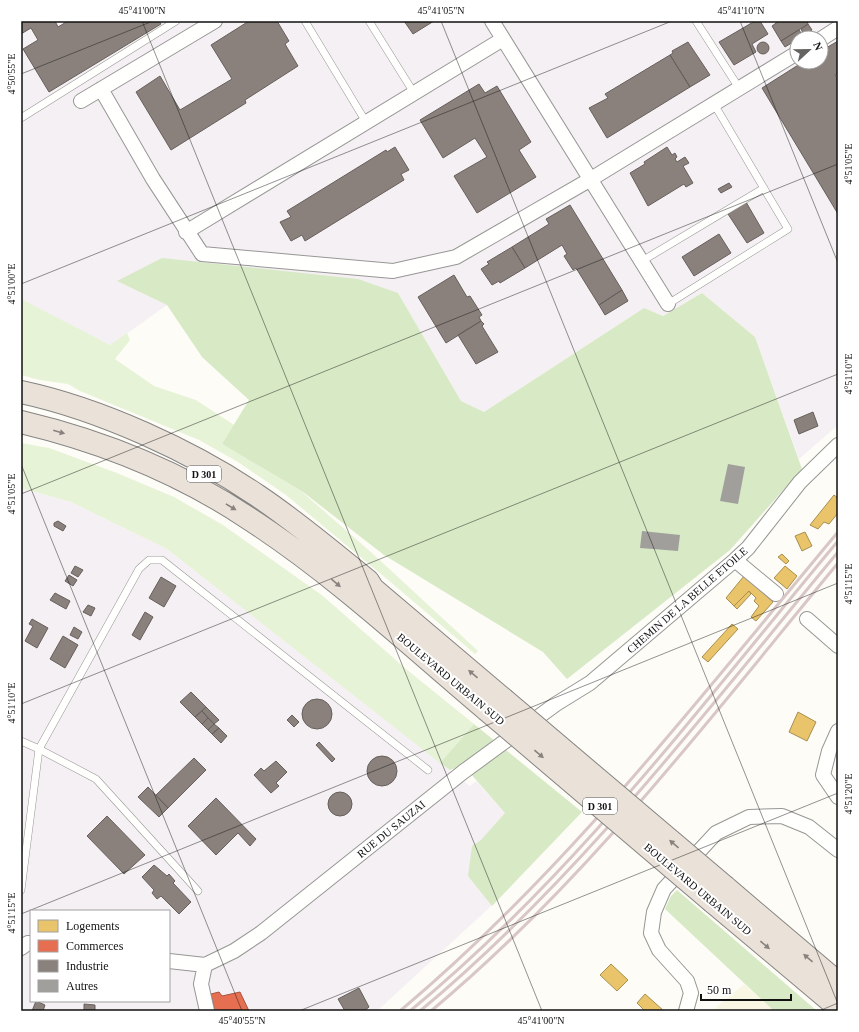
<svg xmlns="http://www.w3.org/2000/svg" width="859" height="1032" viewBox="0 0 859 1032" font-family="Georgia,serif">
  <rect width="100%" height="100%" fill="#fdfcf7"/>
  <!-- industrial -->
  <path fill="#f5f0f3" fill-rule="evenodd" d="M21,21H838V425L799,459L755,337L702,293L663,316L644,308L484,412L461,401L398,293L117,281L167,305L111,345L21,314ZM797,38H821V62H797Z
    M21,488L71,502L167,549L470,786L476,781L505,813L548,846L488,909L377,1011H21ZM31,911H169V1001H31Z"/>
  <!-- farmland -->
  <path fill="#f9f7e4" d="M744,984L774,1011H712Z"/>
  <!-- green -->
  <path fill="#e7f3d7" d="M21,299L110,345L127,333L130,340L115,359L154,386L196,400L234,425L222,444L301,491L372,553L478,651L475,654L387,579L286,495L238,462L199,440L80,391L68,384L40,380L21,375Z
    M21,443L49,448L117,473L174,497L223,525L323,596L406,669L474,724L440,763L167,549L71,502L21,488Z"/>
  <!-- forest -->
  <path fill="#d8eac5" d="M162,258L358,279L398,293L461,401L484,412L644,308L663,316L702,293L755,337L802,469L730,550L567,679L543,652L384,555L303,492L222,444L249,400L202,357L167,305L117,281Z
    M474,724L582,812L492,906L468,876L472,846L481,840L505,813L463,765L450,770L440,763Z
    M677,890L817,1011H774L665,909L671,896Z"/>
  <!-- homes -->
  <path fill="#e9c46a" stroke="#a88e4f" d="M834,495L838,498V513L829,524L824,522L818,529L810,525Z
    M805,532L812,546L802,551L795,536Z
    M782,554L789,561L786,564L778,557Z
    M785,566L797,576L787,589L774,578Z
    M744,576L773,602L756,621L751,617L759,606L754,601L756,598L749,591L734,606L726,598Z
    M749,591L751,594L737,609L734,606Z
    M732,624L738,629L708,662L702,657Z
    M798,712L816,722L807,741L789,732Z
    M611,964L628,980L617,991L600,975Z
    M645,994L664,1011H645L637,1003Z"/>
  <!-- shops -->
  <path fill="#e76f51" stroke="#a7533e" d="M219,992L222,996L240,992L249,1011H215L211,994Z"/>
  <!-- industry -->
  <path fill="#8a817c" stroke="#665f5c" d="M21,21H55L58,27L68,21H159L161,24L49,92L23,49L38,40L31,28L21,34Z
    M249,21H277L289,41L285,44L298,66L245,100L246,103L171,150L136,92L160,76L180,110L232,79L211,45Z
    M404,21H434L413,34Z
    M755,21H760L768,34L752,44L756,52L734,65L719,42Z
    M779,21H807L808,24L781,41L772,26Z
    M808,24L812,30L804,35L801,29Z
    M799,30L803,36L785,47L781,41Z
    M838,41V74L835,75L838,79V214L762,88L803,62H821V51Z
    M757 48a6 6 0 1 1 12 0a6 6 0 1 1-12 0Z
    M688,42L710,75L690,87L670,55L673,53L672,51Z
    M670,55L690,87L607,138L589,108L608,98L605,94Z
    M479,84L485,93L497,86L531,142L519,150L536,177L477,213L454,176L487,157L475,138L443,158L420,120Z
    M395,147L409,170L401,174L404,180L305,241L302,235L291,241L280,222L291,217L287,211L386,150L387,152Z
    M667,147L672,155L675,153L677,157L675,159L677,162L685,157L689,163L683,166L693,183L686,187L684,184L648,206L630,173L645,164L644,162Z
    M729,183L732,187L721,193L718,189Z
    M746,202L764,233L747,243L728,214Z
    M570,205L622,290L599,305L576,268L573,270L564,256L567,254L562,245L525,268L512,247L549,224L546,219Z
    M719,234L731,253L694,276L682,257Z
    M512,247L525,268L500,283L499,281L492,285L481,269L489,264L487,262Z
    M454,275L467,297L470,296L482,315L479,317L481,321L446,343L418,297Z
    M622,290L628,301L605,315L599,305Z
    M481,321L484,324L482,326L498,352L476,364L458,335Z
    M813,412L818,426L799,434L794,420Z
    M58,521L66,526L63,531L54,526V523Z
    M75,566L83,570L78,577L71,573Z
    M69,575L77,580L73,586L65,581Z
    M161,577L176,586L164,607L149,598Z
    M55,593L70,601L66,609L50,600Z
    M88,605L95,608L91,616L83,612Z
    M145,612L153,617L140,640L132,635Z
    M32,619L48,628L37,648L25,641L33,626L29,624Z
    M74,627L82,632L78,639L70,635Z
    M63,636L78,645L65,668L50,659Z
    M191,692L206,707L195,717L180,702Z
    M302 714a15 15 0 1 1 30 0a15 15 0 1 1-30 0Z
    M206,707L219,720L214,724L202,711Z
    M202,711L208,718L202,724L195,717Z
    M292,715L299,722L294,727L287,720Z
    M208,718L214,724L208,730L202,724Z
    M214,724L219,728L212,734L208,730Z
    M219,728L227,736L221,743L212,734Z
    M319,742L335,759L332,762L316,745Z
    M367 771a15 15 0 1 1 30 0a15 15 0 1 1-30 0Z
    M194,758L206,770L168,808L156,795Z
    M276,761L287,772L276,783L279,786L271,793L254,775L261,768L264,771Z
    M148,787L168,808L159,817L138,797Z
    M328 804a12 12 0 1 1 24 0a12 12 0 1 1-24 0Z
    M216,798L256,839L250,846L238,833L216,855L188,826Z
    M107,816L145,855L124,874L87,836Z
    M154,865L167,876L169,874L175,881L173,883L191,902L179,914L161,896L157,899L152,893L154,890L142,877Z
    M359,988L369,1007L364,1011H345L338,999Z
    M36,1001L45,1005L43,1011H32Z
    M84,1004L95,1005V1011H84Z"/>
  <!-- building -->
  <path fill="#a19f9c" d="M728,464L745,467L738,504L720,501Z
    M642,531L680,535L678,551L640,548Z"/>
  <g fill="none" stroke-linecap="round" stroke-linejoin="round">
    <!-- lane casing -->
    <g stroke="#979795" stroke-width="8">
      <path id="lane" d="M305,21L366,122
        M369,21L414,93
        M696,21L739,88
        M21,118L176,21
        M642,261L764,188
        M668,304L788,229L714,104
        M21,741L39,749L96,779L198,891
        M21,890L39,749L139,569L149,560H162L428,770"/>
    </g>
    <!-- street casing -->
    <g stroke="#979795" stroke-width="16">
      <path id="street" d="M492,21L668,304
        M821,39L838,28
        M101,89L153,179L202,254L393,271L456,257L591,179L797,53
        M81,101L215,21
        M186,232L503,39
        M735,560L776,594
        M807,619L838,646
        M838,731L829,751L823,775L838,797
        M21,948L28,943H31
        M169,961L205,965
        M205,965L234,951L261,933L463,772L556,704L590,683L735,560L748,548L800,482L838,445
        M205,965L201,984L207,1011
        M686,1011L691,993L687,981L659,950L651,933L654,912L664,889L716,833L749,817L782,816L809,827L838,850"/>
    </g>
    <!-- highway casing -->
    <g stroke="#858482" stroke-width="24">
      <path id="highway" d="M21,392C100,409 192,451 258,496C297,522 332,552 368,581L373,589L503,699
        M21,422C101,441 179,472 248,518C333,573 409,644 487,710
        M725,887L838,983
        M713,902L838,1007"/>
    </g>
    <!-- lane -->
    <use href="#lane" stroke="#fffffe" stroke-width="7"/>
    <!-- street -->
    <use href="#street" stroke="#fffffe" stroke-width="14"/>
    <!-- highway -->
    <use href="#highway" stroke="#eae1d8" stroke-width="22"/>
    <!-- rail -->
    <path stroke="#d9c6c7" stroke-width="3" d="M400,1011C567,871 699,698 838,532
      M410,1011C575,875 702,704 838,541
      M420,1011C580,878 706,711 838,552
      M431,1011C586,882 710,718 838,563"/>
    <!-- highway-bridge casing -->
    <g stroke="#858482" stroke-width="24" stroke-linecap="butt">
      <path id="highway-bridge" d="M503,699L725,887
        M487,710L713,902"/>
    </g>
    <!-- highway-bridge -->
    <use href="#highway-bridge" stroke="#eae1d8" stroke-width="22"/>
  </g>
  <!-- one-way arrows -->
  <defs><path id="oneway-solid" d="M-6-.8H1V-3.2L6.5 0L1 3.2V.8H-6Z"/></defs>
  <g fill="#88837e">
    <use href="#oneway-solid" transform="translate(59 432) rotate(16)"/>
    <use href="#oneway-solid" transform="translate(231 507) rotate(31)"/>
    <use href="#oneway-solid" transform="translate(336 583) rotate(40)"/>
    <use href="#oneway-solid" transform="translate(473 674) rotate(-140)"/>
    <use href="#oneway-solid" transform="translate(539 754) rotate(40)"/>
    <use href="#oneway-solid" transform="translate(674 844) rotate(-140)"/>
    <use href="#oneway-solid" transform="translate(765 945) rotate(40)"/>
    <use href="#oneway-solid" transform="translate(808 958) rotate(-140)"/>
  </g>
  <!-- ticks -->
  <path fill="none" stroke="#111" stroke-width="1" stroke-opacity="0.45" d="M142,21L542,1011M441,21L838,1004M740,21L838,263M21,74L153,21M21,284L672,21M21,464L242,1011M21,494L838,164M21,704L838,374M21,914L838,583M299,1011L838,793M819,1011L838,1003"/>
  <g text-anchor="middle" stroke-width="4" stroke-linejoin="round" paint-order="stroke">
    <!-- shield labels -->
    <g fill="#fff" stroke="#585858" stroke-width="1">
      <rect x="187" y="466" width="34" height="16" rx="3"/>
      <rect x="583" y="798" width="34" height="16" rx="3"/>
    </g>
    <g font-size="10" font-weight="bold" fill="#111">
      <text x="204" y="478">D 301</text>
      <text x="600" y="810">D 301</text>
    </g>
    <!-- street labels -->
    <g font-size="11" fill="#111" stroke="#fff">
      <text transform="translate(687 600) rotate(-41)" y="4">CHEMIN DE LA BELLE ETOILE</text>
      <text transform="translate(451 679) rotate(40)" y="4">BOULEVARD URBAIN SUD</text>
      <text transform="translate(391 829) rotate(-39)" y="4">RUE DU SAUZAI</text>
      <text transform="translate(698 889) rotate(40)" y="4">BOULEVARD URBAIN SUD</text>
    </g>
  </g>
  <!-- border -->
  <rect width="859" height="1032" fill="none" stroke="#ffffff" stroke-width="44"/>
  <!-- legend -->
  <rect x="30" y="910" width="140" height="92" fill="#ffffff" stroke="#a0a0a0"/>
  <rect x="38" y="920" width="20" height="12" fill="#e9c46a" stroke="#a0a0a0"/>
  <text x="66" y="930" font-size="12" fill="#111111">Logements</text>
  <rect x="38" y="940" width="20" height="12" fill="#e76f51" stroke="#a0a0a0"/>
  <text x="66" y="950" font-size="12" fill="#111111">Commerces</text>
  <rect x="38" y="960" width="20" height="12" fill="#8a817c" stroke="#a0a0a0"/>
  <text x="66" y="970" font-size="12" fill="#111111">Industrie</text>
  <rect x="38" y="980" width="20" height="12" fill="#a19f9c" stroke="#a0a0a0"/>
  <text x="66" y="990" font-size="12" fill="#111111">Autres</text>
  <!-- north arrow -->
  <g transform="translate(809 50) rotate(68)"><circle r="19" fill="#ffffff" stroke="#a0a0a0"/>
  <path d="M0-3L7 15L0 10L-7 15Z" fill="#646362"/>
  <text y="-6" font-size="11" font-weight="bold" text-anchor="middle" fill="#111111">N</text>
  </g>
  <!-- scale -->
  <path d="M701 994v6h90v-6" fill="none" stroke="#111111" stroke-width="2"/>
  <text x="707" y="994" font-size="12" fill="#111111" stroke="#ffffff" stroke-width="3" paint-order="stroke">50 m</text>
  <rect x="22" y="22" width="815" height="988" fill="none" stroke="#111" stroke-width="1.5"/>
  <g font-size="10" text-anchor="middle" fill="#111">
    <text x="142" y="14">45°41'00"N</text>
    <text x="441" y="14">45°41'05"N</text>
    <text x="741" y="14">45°41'10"N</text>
    <text transform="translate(11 74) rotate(-90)" y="4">4°50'55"E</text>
    <text transform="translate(848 164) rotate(-90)" y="4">4°51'05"E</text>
    <text transform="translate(11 284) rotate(-90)" y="4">4°51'00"E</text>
    <text transform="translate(848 374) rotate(-90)" y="4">4°51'10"E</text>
    <text transform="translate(11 494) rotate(-90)" y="4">4°51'05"E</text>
    <text transform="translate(848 584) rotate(-90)" y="4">4°51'15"E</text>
    <text transform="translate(11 703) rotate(-90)" y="4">4°51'10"E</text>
    <text transform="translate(848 794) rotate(-90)" y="4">4°51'20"E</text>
    <text transform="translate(11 913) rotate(-90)" y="4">4°51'15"E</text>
    <text x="242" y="1024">45°40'55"N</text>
    <text x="541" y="1024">45°41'00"N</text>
  </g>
</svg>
